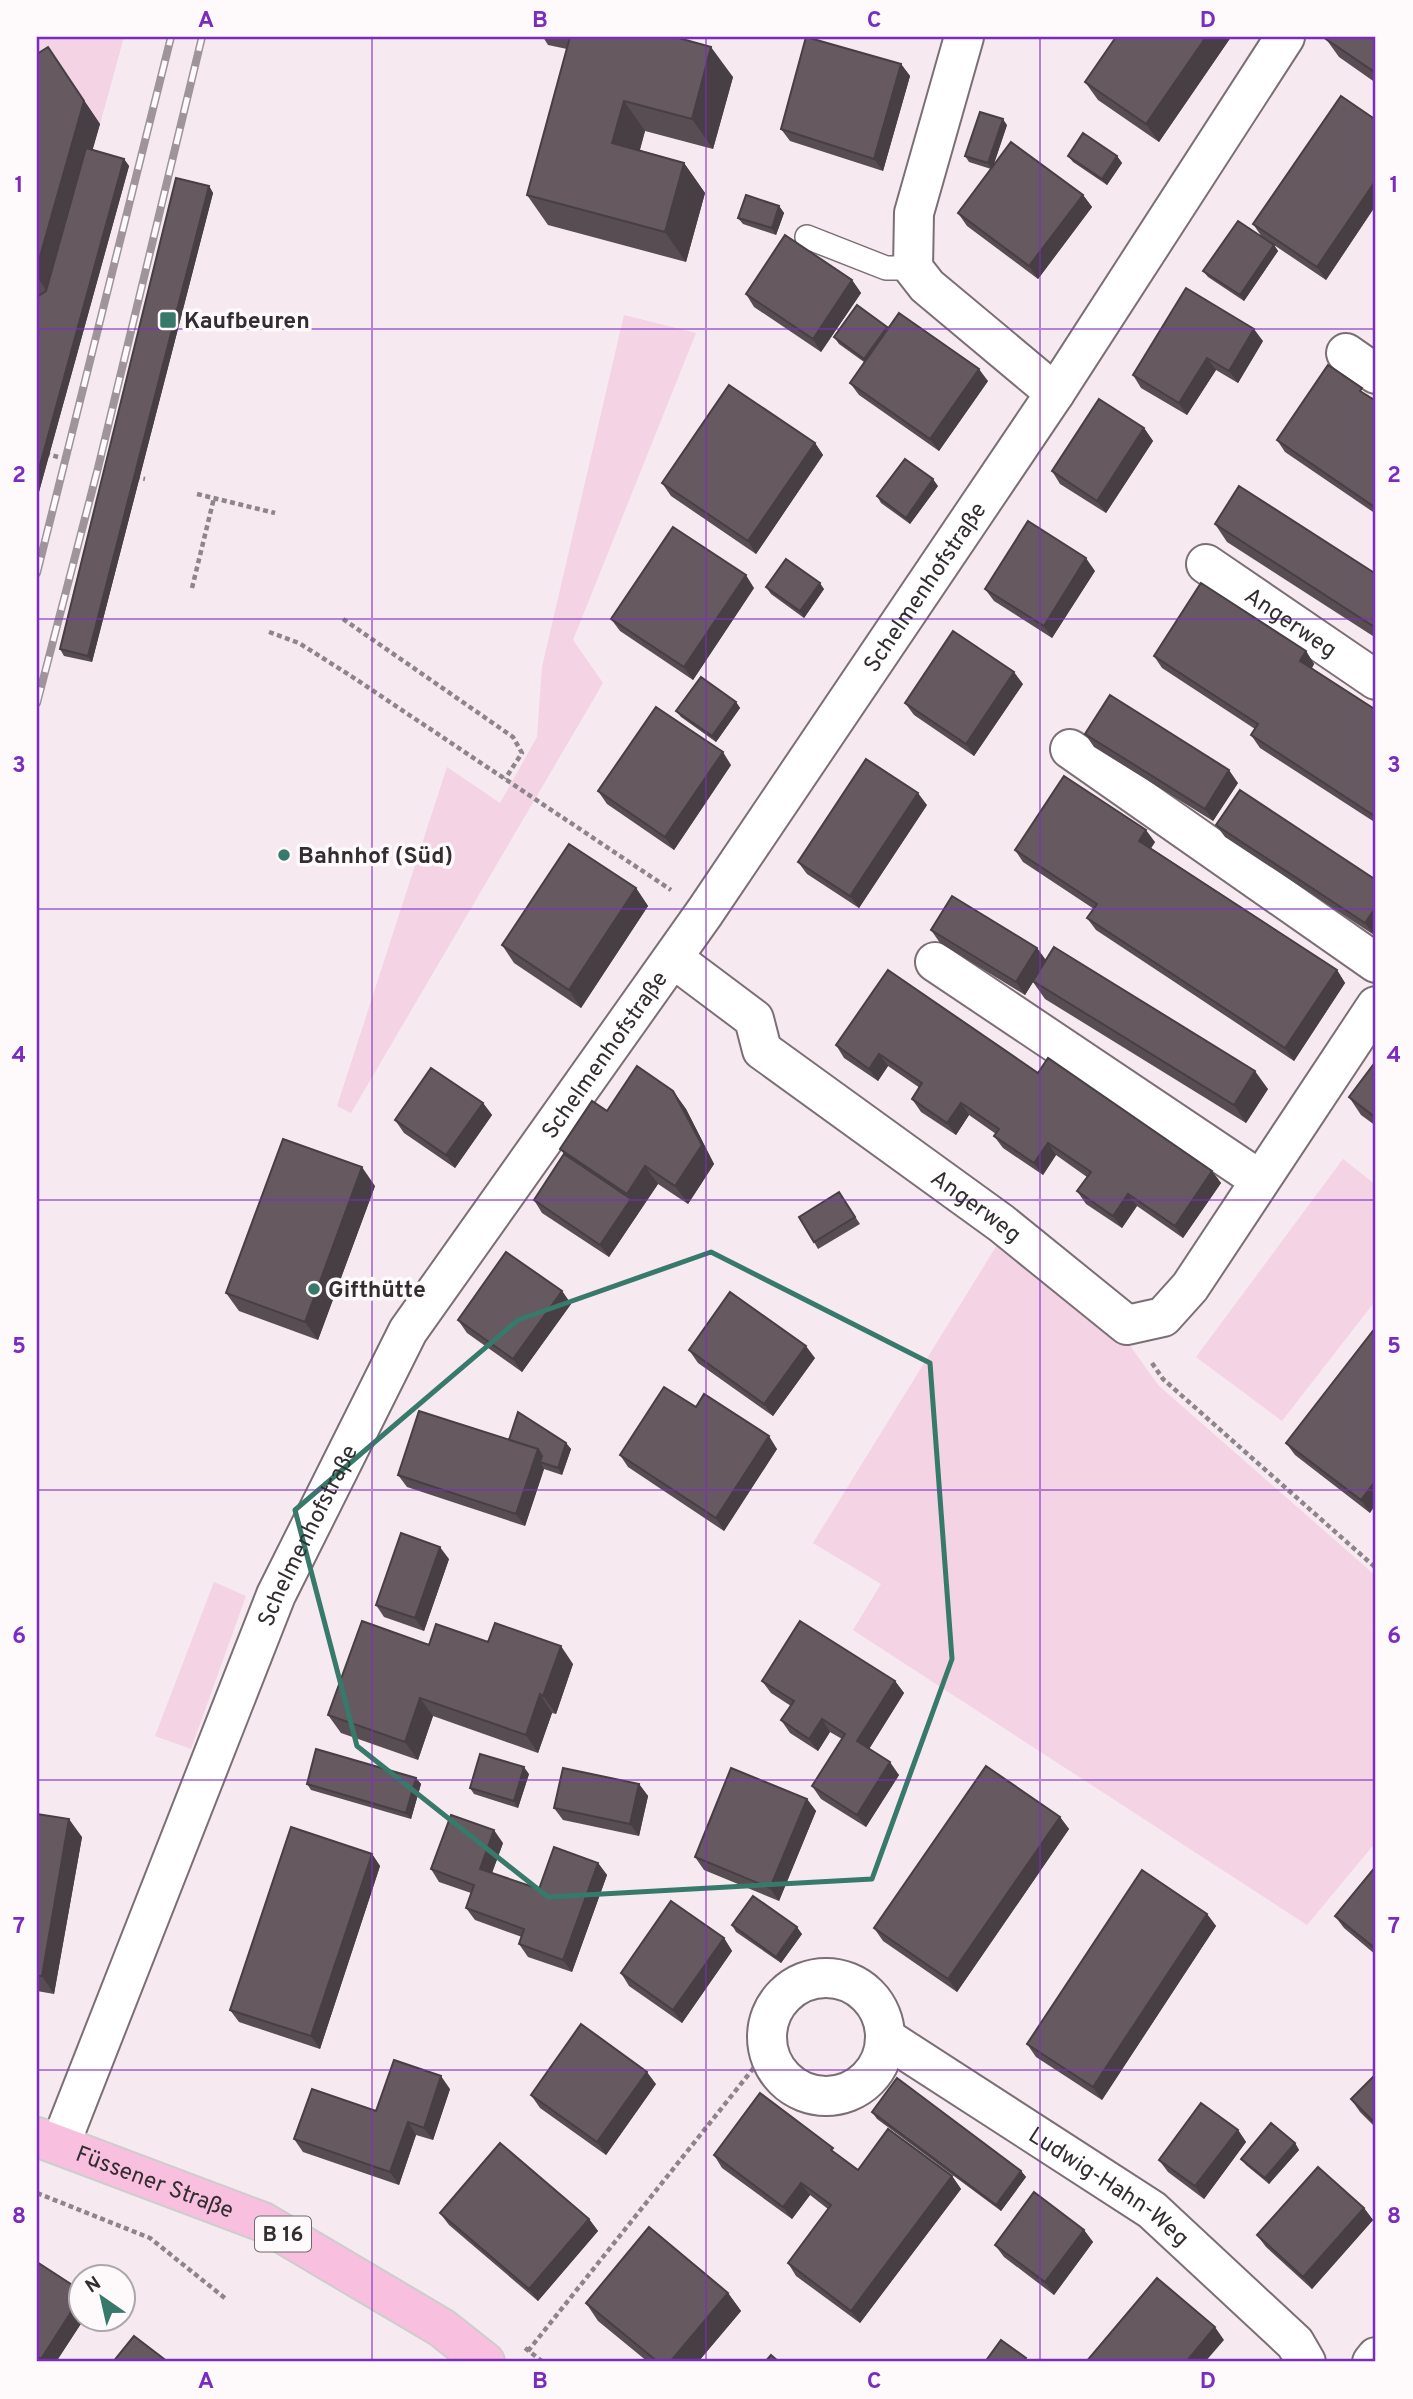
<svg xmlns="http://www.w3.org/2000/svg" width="1413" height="2399" viewBox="0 0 1413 2399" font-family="Overpass,sans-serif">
  <rect width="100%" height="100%" fill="#f7e9f0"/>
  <!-- green -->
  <path fill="#f3d3e4" d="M37,37H124L100,124L65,71L37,87Z
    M624,315L696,333L573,640L603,683L351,1113L337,1106L447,767L500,803L537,737L542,667Z
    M1343,1159L1376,1185V1300L1282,1421L1196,1357Z
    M1002,1237L1119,1330L1158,1385L1376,1576V1842L1307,1925L853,1630L881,1584L813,1543Z
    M214,1582L246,1596L191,1749L155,1736Z"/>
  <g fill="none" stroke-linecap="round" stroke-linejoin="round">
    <!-- lane casing -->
    <g stroke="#7b6f75" stroke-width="26">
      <path id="lane" d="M807,237L886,268H913"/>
    </g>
    <!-- street casing -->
    <g stroke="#7b6f75" stroke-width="42">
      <g id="street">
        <path d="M964,37L914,213L913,268L927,286L1055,393"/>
        <path d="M1346,353L1376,374"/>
        <path id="s1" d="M1206,564L1376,680"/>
        <path d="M1070,749L1376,963"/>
        <path id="s2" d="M674,959L754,1019L762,1050L1001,1223L1127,1325L1163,1317L1190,1287L1376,1006"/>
        <path d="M935,962L1260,1180"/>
        <circle cx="826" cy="2037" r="59"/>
        <path id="s3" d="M886,2038L1152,2210L1295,2343L1306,2362"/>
        <path id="s4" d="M60,2145L276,1595L408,1331L705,912L1055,393L1285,37"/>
        <path d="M1372,2362L1376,2357"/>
      </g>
    </g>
    <!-- primary casing -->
    <g stroke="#cecdcd" stroke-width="42">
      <g id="primary">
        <path id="s5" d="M37,2137L263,2222L442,2328L485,2362"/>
      </g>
    </g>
    <!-- path -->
    <path stroke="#8e858a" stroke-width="4.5" stroke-dasharray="5 3.5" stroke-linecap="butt" d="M37,451L58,457
      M135,477L145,479
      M197,494L275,513
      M192,588L214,498
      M343,619L513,737L522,753L505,779
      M269,632L299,643L351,676L671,890
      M1152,1363L1163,1379L1376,1568
      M37,2193L150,2238L226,2299
      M525,2348L543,2362
      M528,2351L768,2050"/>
    <!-- lane -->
    <use href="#lane" stroke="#fff" stroke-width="23"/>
    <!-- street -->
    <use href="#street" stroke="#fff" stroke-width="38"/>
    <!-- primary -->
    <use href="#primary" stroke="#f8bfdf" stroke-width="38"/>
    <!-- rail casing -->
    <g stroke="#9e9499" stroke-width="8">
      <path id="rail" d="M37,573L171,37
        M37,703L98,468L202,37"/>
    </g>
    <!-- rail -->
    <use href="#rail" stroke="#fef9fb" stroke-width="5" stroke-dasharray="16" stroke-linecap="butt"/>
  </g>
  <!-- wall -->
  <path fill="#584d53" d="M543,37H675L733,77L713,149L645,131L640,150L684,163L705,193L686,262L548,225L527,195L567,49L548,45Z
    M1113,37H1231L1159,142L1098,100L1085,82L1115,39Z
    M1376,37V83L1339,57L1326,39Z
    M48,47L100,124L92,150L124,159L129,166L37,499V54Z
    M901,64L910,76L883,171L790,141L781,129Z
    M1376,120V205L1326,280L1274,245L1278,251L1244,301L1208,277L1203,271L1262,237L1253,224Z
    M1007,125L993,166L1083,195L1092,207L1038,279L967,226L958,213L991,169L969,162L965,156Z
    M1068,156H1117L1122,163L1107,185L1073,162Z
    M209,186L213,193L92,662L64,656L60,649Z
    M779,206L784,213L776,235L743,224L738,218Z
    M852,280L861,293L821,352L754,307L746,294Z
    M887,327L988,381L939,451L859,395L850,383L864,362L839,344L834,337Z
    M1263,341L1238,383L1216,370L1187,415L1141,388L1133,375Z
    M1366,394L1376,401V514L1285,452L1277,440Z
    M1144,428L1153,441L1106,513L1060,484L1052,471Z
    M815,443L823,455L756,554L671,496L662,483Z
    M938,486L910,524L881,503L877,496Z
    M1215,524L1376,574V638L1227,542Z
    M1095,571L1052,638L994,601L985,589Z
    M766,587L824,589L804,618L771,594Z
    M754,588L693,680L620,631L611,619Z
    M1306,651L1314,664L1312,668L1376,710V823L1260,748L1251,735L1255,729L1162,668L1154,656Z
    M1023,684L974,756L914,715L905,703Z
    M736,702L740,708L716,742L681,717L676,711Z
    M1085,734L1238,783L1213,821L1094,747Z
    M731,765L674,850L607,804L598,791Z
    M927,805L859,908L807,874L798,862Z
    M1216,825L1376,880V932L1374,935L1225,837Z
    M1155,842L1151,848L1337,970L1345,983L1294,1061L1096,930L1087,918L1094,909L1023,862L1015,850Z
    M636,888L648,906L581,1008L514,963L502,945Z
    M931,930L1037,948L1046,960L1268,1089L1246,1123L1045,999L1033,982L1025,995L940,943Z
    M836,1045L1038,1073L1212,1171L1221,1183L1183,1238L1137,1206L1122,1228L1086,1204L1077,1191L1087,1177L1056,1155L1043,1175L1003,1148L994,1136L996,1134L969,1115L956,1135L921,1112L912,1099L920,1088L888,1066L878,1081L844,1058Z
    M1376,1061V1126L1361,1115L1349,1097Z
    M673,1091L686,1109L714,1164L688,1204L658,1184L609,1257L542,1213L534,1200L564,1154L560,1149L607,1111Z
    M483,1103L492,1115L455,1168L404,1133L395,1120Z
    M375,1186L318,1340L239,1311L226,1293Z
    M839,1192L860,1224L818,1249L814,1242Z
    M562,1291L571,1304L522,1372L467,1333L458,1320Z
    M1376,1327L1370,1513L1295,1455L1286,1443Z
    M689,1350L815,1358L773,1416L698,1363Z
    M696,1407L777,1449L724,1531L628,1467L620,1455Z
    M509,1440L566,1443L571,1449L562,1475L544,1469L525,1526L407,1487L398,1475Z
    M449,1559L424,1631L384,1617L376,1605Z
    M488,1642L573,1664L556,1714L552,1713L538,1753L433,1716L418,1760L341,1733L328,1715L429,1645Z
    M762,1681H895L904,1693L869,1749L899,1775L866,1827L821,1799L812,1786L842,1739L830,1732L818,1751L790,1733L781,1720L791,1706L771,1693Z
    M529,1774L518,1808L474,1794L470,1788Z
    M416,1778L421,1784L411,1819L311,1790L307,1784Z
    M639,1784L648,1796L639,1836L563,1820L554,1808Z
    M807,1799L816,1811L779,1901L704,1870L695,1857Z
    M37,1814L82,1837L54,1994L37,1991Z
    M1060,1817L1069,1829L957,1992L883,1941L874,1928Z
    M503,1843L492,1873L539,1889L598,1863L607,1875L572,1972L528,1957L519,1944L522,1937L475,1920L466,1908L471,1893L439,1882L431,1869Z
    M372,1854L380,1866L320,2049L239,2022L230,2010Z
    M1376,1866V1955L1344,1928L1335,1916Z
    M1207,1914L1216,1926L1102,2100L1036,2057L1027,2044Z
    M732,1925L802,1934L781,1963L736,1932Z
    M724,1938L732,1951L682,2023L629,1986L621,1973Z
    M1376,2074V2128L1360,2112L1351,2099Z
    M656,2084L606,2155L540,2108L531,2095Z
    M450,2089L433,2140L416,2135L399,2185L303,2152L294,2139L376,2111Z
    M872,2112L1021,2171L1026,2177L1001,2211L877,2119Z
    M1238,2130L1246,2142L1204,2199L1168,2172L1159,2160Z
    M1295,2143L1299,2150L1269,2184L1246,2165L1241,2159Z
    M714,2155H838L858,2170L952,2176L961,2189L860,2323L796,2276L788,2263L828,2209L810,2195L792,2219L722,2168Z
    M1364,2208L1373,2220L1312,2289L1266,2247L1257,2235Z
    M440,2213L589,2219L598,2231L538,2301L449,2225Z
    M1084,2230L1093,2242L1054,2295L1004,2257L995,2245Z
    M37,2262L80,2319H84L56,2362H37Z
    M728,2293L741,2311L698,2362H648L598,2321L586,2303Z"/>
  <!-- shaded-wall -->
  <path fill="#473f43" d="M1206,37H1231L1159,142L1146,124Z
    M48,47L100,124L51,297L37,277Z
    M711,47L733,77L713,149L692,119Z
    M901,64L910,76L883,171L874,159Z
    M624,101L645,131L633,173L612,143Z
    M1003,119L1007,125L992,170L988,163Z
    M1117,156L1122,163L1107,185L1102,179Z
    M124,159L129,166L37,499V476Z
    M684,163L705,193L686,262L665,232Z
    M1376,180V205L1326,280L1317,267Z
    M209,186L213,193L92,662L88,656Z
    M1083,195L1092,207L1038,279L1029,266Z
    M779,206L784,213L776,235L772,228Z
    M1274,245L1278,251L1244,301L1240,295Z
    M852,280L861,293L821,352L813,339Z
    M887,327L891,333L869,365L864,359Z
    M1254,329L1263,341L1238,383L1229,371Z
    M1207,358L1216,370L1187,415L1179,403Z
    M979,369L988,381L939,451L930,439Z
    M1144,428L1153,441L1106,513L1097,501Z
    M815,443L823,455L756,554L748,541Z
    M933,479L938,486L910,524L906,518Z
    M1086,558L1095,571L1052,638L1044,626Z
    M746,575L754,588L693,680L684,667Z
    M820,583L824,589L804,618L800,611Z
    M1306,651L1314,664L1309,673L1300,661Z
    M1014,672L1023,684L974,756L966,744Z
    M736,702L740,708L716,742L712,736Z
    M723,752L731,765L674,850L665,837Z
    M1229,770L1238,783L1213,821L1205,809Z
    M918,793L927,805L859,908L850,896Z
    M1146,830L1155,842L1148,853L1139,841Z
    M636,888L648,906L581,1008L569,990Z
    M1376,907V932L1374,935L1365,923Z
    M1037,948L1046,961L1025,995L1016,982Z
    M1337,970L1345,983L1294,1061L1285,1048Z
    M879,1054L888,1066L878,1081L869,1069Z
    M1255,1071L1268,1089L1246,1123L1234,1105Z
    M673,1091L686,1109L714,1164L688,1204L675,1186Z
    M483,1103L492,1115L455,1168L446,1155Z
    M961,1103L969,1115L956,1135L947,1123Z
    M1048,1143L1056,1155L1043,1175L1034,1163Z
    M645,1166L658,1184L609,1257L600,1245L631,1199L627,1194Z
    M362,1167L375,1186L318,1340L305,1322Z
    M1212,1171L1221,1183L1183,1238L1175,1226Z
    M1128,1194L1137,1206L1122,1228L1113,1216Z
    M562,1291L571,1304L522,1372L513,1359Z
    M806,1346L815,1358L773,1416L764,1404Z
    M769,1436L777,1449L724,1531L716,1518Z
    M566,1443L571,1449L562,1475L558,1468Z
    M538,1449L546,1462H540L544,1469L525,1526L516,1514Z
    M1376,1480V1504L1370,1513L1361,1500Z
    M440,1547L449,1559L424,1631L415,1618Z
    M561,1646L573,1664L556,1714L543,1696Z
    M895,1681L904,1693L866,1754L857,1741Z
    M540,1694L552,1713L538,1753L526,1735Z
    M420,1698L433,1716L418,1760L405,1742Z
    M822,1719L830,1732L818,1751L809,1739Z
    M890,1762L899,1775L866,1827L857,1815Z
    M524,1767L529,1774L518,1808L514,1801Z
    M416,1778L421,1784L411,1819L406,1813Z
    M639,1784L648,1796L639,1836L630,1824Z
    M807,1799L816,1811L779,1901L770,1888Z
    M1060,1817L1069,1829L957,1992L948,1979Z
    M69,1819L82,1837L54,1994L42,1976Z
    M494,1830L503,1843L489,1881L480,1869Z
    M372,1854L380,1866L320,2049L311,2036Z
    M598,1863L607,1875L572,1972L563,1960Z
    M1207,1914L1216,1926L1102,2100L1093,2087Z
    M797,1927L802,1934L781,1963L776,1957Z
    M724,1938L732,1951L682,2023L673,2010Z
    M647,2072L656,2084L606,2155L597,2142Z
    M441,2076L450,2089L433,2140L424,2128Z
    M408,2122L416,2135L399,2185L390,2172Z
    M1238,2130L1246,2142L1204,2199L1195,2186Z
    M1295,2143L1299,2150L1269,2184L1265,2178Z
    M1021,2171L1026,2177L1001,2211L996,2205Z
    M952,2176L961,2189L860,2323L851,2311Z
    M801,2183L810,2195L792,2219L783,2207Z
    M1364,2208L1373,2220L1312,2289L1303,2277Z
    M589,2219L598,2231L538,2301L529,2289Z
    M1084,2230L1093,2242L1054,2295L1045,2282Z
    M728,2293L741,2311L698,2362H670Z
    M80,2298V2319H84L56,2362H44L41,2359Z
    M1215,2327L1224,2340L1205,2362H1186Z"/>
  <!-- building -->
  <path fill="#665a60" stroke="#473f43" stroke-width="2" d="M570,37H675L711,47L692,119L624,101L612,143L684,163L665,232L527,195Z
    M806,37L901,64L874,159L781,129Z
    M1116,37H1206L1146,124L1085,82Z
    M1328,37H1376V73L1326,39Z
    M48,47L84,101L37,267V54Z
    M1341,96L1376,120V180L1317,267L1253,224Z
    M980,112L1003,119L988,163L965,156Z
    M1083,133L1117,156L1102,179L1068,156Z
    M1011,142L1083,195L1029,266L958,213Z
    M86,148L124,159L37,476V297L46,291Z
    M176,178L209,186L88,656L60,649Z
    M746,195L779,206L772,228L738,218Z
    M1238,221L1274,245L1240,295L1203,271Z
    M785,235L852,280L813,339L746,294Z
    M1186,288L1254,329L1229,371L1207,358L1179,403L1133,375Z
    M857,305L887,327L864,359L834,337Z
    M899,313L979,369L930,439L850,383Z
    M1328,365L1362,388L1360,391L1376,401V508L1277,440Z
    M729,385L815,443L748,541L662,483Z
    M1099,399L1144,428L1097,501L1052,471Z
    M905,459L933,479L906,518L877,496Z
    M1239,486L1376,574V628L1215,524Z
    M1028,521L1086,558L1044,626L985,589Z
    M673,527L746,575L684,667L611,619Z
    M786,559L820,583L800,611L766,587Z
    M1201,583L1306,651L1300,661L1376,710V817L1251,735L1258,724L1154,656Z
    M953,631L1014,672L966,744L905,703Z
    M701,677L736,702L712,736L676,711Z
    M1110,695L1229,770L1205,809L1085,734Z
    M656,707L723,752L665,837L598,791Z
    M866,759L918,793L850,896L798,862Z
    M1064,776L1146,830L1139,841L1337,970L1285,1048L1087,918L1097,904L1015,850Z
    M1240,790L1376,880V907L1365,923L1216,825Z
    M569,844L636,888L569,990L502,945Z
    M952,896L1037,948L1016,982L931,930Z
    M1054,947L1255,1071L1234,1105L1033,981Z
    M888,970L1038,1073L1048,1058L1212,1171L1175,1226L1128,1194L1113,1216L1077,1191L1091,1172L1048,1143L1034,1163L994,1136L999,1129L961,1103L947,1123L912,1099L922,1083L879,1054L869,1069L836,1045Z
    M1376,1061V1118L1349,1097Z
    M637,1066L673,1091L702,1145L675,1186L645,1166L627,1194L560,1149L592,1101L607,1111Z
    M431,1068L483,1103L446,1155L395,1120Z
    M283,1139L362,1167L305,1322L226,1293Z
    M564,1154L631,1199L600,1245L534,1200Z
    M839,1192L855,1217L814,1242L799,1217Z
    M506,1252L562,1291L513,1359L458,1320Z
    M730,1292L806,1346L764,1404L689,1350Z
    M1376,1327V1480L1361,1500L1286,1443Z
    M664,1387L696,1407L704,1394L769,1436L716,1518L620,1455Z
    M419,1411L538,1449L516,1514L398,1475Z
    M518,1412L566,1443L558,1468L540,1462L542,1456L538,1449L509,1440Z
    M401,1533L440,1547L415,1618L376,1605Z
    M362,1621L429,1645L436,1624L488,1642L495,1623L561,1646L543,1696L540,1694L526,1735L420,1698L405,1742L328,1715Z
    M800,1621L895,1681L857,1741L890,1762L857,1815L812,1786L845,1734L822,1719L809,1739L781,1720L794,1701L762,1681Z
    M316,1749L416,1778L406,1813L307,1784Z
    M480,1754L524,1767L514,1801L470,1788Z
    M986,1766L1060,1817L948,1979L874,1928Z
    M563,1768L639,1784L630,1824L554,1808Z
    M731,1768L807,1799L770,1888L695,1857Z
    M37,1814L69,1819L42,1976H37Z
    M451,1815L494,1830L480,1869L539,1889L554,1847L598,1863L563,1960L519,1944L524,1929L466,1908L474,1885L431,1869Z
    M291,1827L372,1854L311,2036L230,2010Z
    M1376,1866V1949L1335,1916Z
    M1142,1870L1207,1914L1093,2087L1027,2044Z
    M753,1896L797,1927L776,1957L732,1925Z
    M671,1901L724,1938L673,2010L621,1973Z
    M581,2024L647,2072L597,2142L531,2095Z
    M394,2060L441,2076L424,2128L408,2122L390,2172L294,2139L312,2089L376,2111Z
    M1376,2074V2124L1351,2099Z
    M897,2078L1021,2171L996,2205L872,2112Z
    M760,2093L833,2148L831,2150L858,2170L888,2129L952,2176L851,2311L788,2263L831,2205L801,2183L783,2207L714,2155Z
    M1201,2103L1238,2130L1195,2186L1159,2160Z
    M1271,2123L1295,2143L1265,2178L1241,2159Z
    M500,2143L589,2219L529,2289L440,2213Z
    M1318,2167L1364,2208L1303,2277L1257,2235Z
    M1034,2192L1084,2230L1045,2282L995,2245Z
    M649,2227L728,2293L670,2362H658L586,2303Z
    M37,2262L80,2290V2298L41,2359L37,2356Z
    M1157,2278L1215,2327L1186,2362H1086Z
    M134,2336L168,2362H113Z
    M1001,2340L1026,2358L1023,2362H985Z
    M771,2355L779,2362H765Z"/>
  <!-- marked area -->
  <path fill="none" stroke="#37796a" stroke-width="5" stroke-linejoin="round" d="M711,1252L930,1363L952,1659L872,1879L548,1897L357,1746L295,1510L518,1320Z"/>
  <!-- grid -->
  <path fill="none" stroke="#7b2cbf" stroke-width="2" stroke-opacity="0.55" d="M372,37V2362M706,37V2362M1040,37V2362M37,329H1376M37,619H1376M37,909H1376M37,1200H1376M37,1490H1376M37,1780H1376M37,2070H1376"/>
  <!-- markers -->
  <g fill="#37796a" stroke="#fef9fb" stroke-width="2.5">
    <rect x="159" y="311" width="18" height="18" rx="3.5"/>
    <circle cx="284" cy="855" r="7"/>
    <circle cx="314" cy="1289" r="7"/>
  </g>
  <g text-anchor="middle" stroke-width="7" stroke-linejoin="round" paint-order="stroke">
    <!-- shield labels -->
    <rect fill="#fef9fb" stroke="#6f6a6d" stroke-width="2" x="255" y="2216.5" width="56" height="35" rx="5"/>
    <g font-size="21" font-weight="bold" fill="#322d30">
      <text x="283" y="2241">B 16</text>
    </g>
    <!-- poi labels -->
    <g font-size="23" font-weight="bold" fill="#322d30" stroke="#fef9fb" text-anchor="start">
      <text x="184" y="328">Kaufbeuren</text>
      <text x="298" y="863">Bahnhof (Süd)</text>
      <text x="328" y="1297">Gifthütte</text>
    </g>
    <!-- street labels -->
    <g font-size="23" fill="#322d30" stroke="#fef9fb">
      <text dy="8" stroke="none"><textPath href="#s4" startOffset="1792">Schelmenhofstraße</textPath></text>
      <text dy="8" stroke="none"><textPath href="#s1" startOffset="103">Angerweg</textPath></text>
      <text dy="8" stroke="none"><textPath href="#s4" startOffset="1225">Schelmenhofstraße</textPath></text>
      <text dy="8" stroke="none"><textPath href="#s2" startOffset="397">Angerweg</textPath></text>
      <text dy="8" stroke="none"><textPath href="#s4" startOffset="658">Schelmenhofstraße</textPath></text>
      <text dy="8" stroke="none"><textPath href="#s5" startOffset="126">Füssener Straße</textPath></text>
      <text dy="8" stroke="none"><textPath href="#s3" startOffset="268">Ludwig-Hahn-Weg</textPath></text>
    </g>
  </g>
  <!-- border -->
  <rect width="1413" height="2399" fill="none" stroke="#fef9fb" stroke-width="77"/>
  <!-- north arrow -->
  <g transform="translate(102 2298) rotate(326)"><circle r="33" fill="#fef9fb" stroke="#aca7aa" stroke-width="2"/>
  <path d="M0-5L12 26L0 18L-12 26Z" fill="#37796a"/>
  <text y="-10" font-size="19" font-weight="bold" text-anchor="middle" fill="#322d30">N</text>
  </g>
  <rect x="38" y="38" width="1336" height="2322" fill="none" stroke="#7b2cbf" stroke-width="2.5"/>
  <g font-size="23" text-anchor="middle" font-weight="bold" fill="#7b2cbf">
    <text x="206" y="27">A</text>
    <text x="540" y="27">B</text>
    <text x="874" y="27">C</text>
    <text x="1208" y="27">D</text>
    <text x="19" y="192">1</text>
    <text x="1394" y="192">1</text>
    <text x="19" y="482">2</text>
    <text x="1394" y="482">2</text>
    <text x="19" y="772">3</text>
    <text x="1394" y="772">3</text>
    <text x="19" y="1062">4</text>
    <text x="1394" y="1062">4</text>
    <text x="19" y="1353">5</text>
    <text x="1394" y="1353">5</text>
    <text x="19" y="1643">6</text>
    <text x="1394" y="1643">6</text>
    <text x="19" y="1933">7</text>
    <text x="1394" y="1933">7</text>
    <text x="19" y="2223">8</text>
    <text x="1394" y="2223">8</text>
    <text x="206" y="2388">A</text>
    <text x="540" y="2388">B</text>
    <text x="874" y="2388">C</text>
    <text x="1208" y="2388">D</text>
  </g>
</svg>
